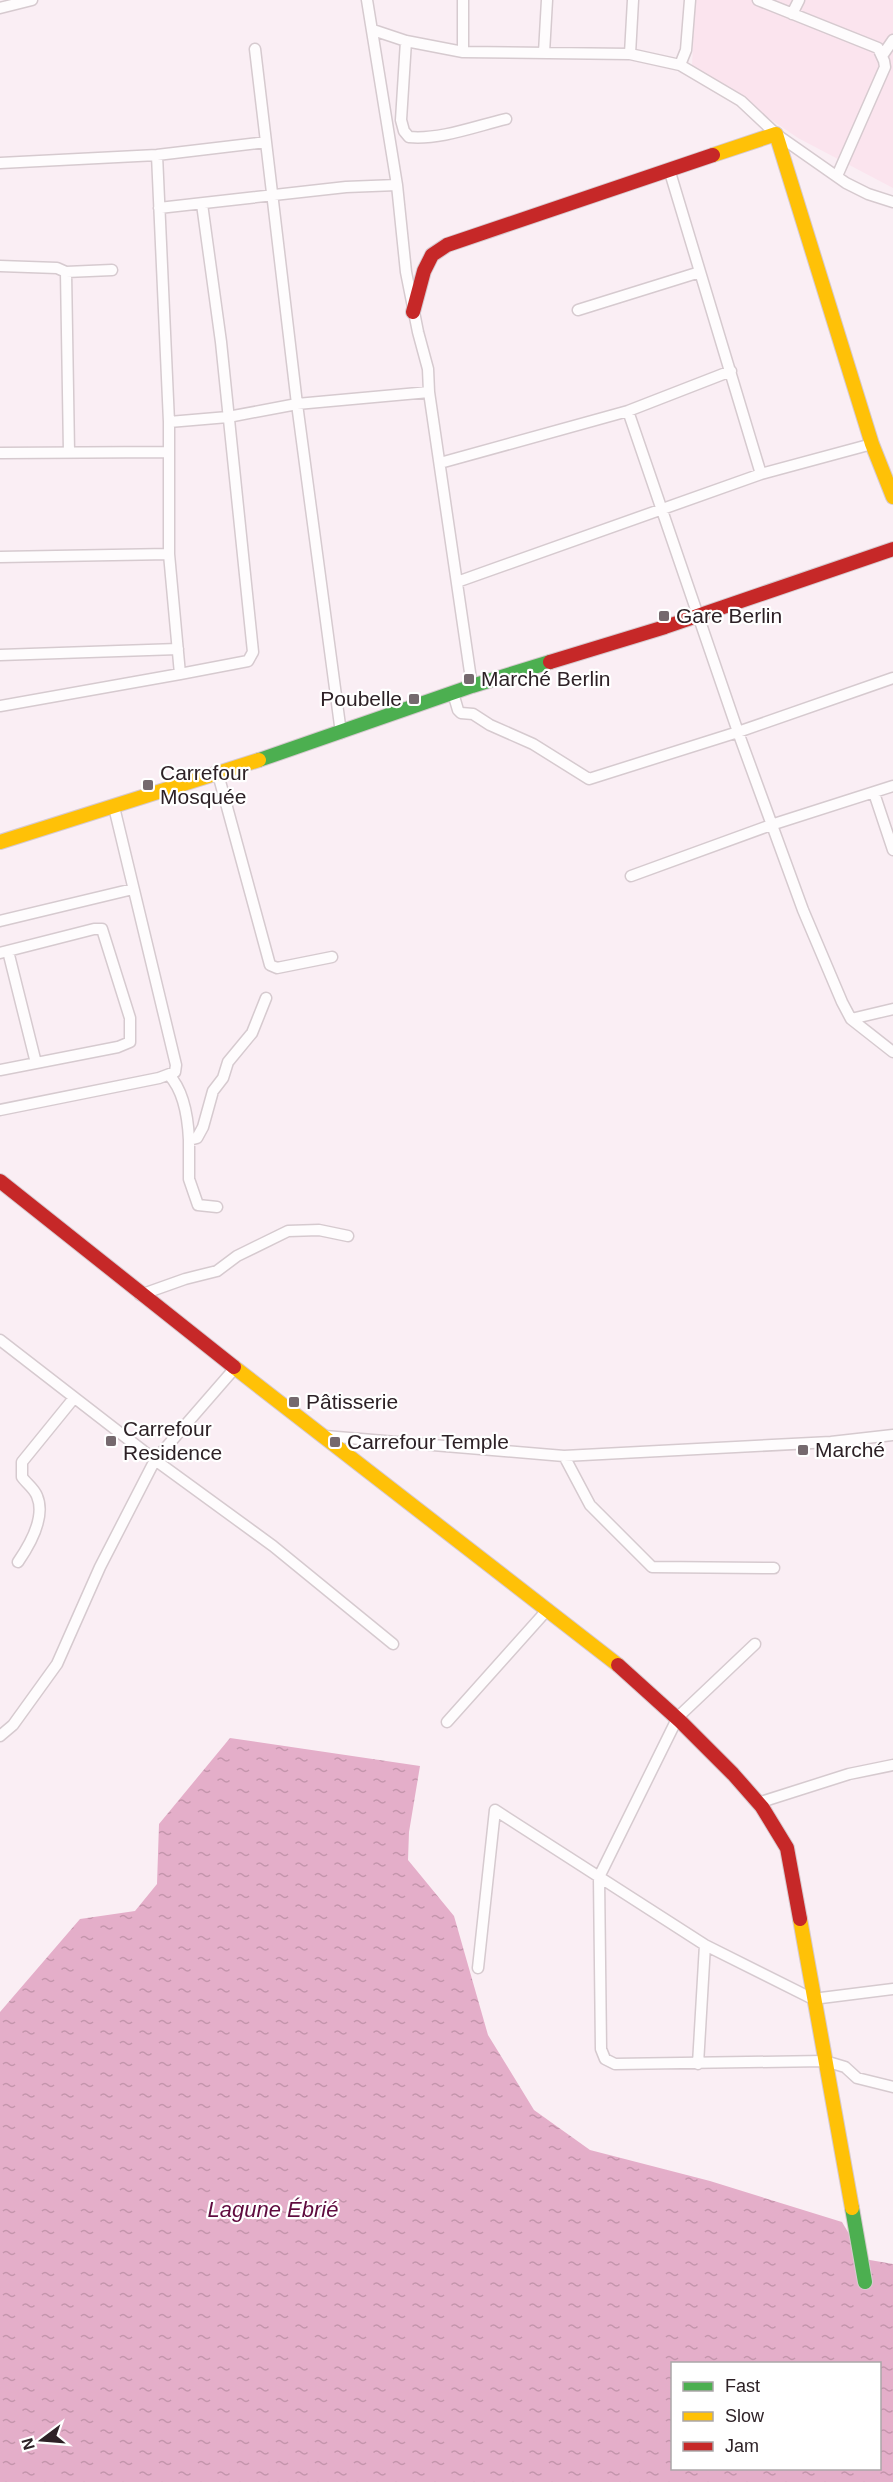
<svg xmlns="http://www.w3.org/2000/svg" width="893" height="2482" viewBox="0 0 893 2482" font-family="Arial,sans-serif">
  <defs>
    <pattern id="water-ripples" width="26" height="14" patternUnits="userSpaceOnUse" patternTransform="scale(1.5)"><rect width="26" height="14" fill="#e4aec9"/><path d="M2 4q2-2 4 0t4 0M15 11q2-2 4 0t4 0" fill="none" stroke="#c495ac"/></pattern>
  </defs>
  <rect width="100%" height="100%" fill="#faeef4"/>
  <!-- built -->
  <path fill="#fbe4ee" d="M695,0H893V188L798,138L692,66Z"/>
  <!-- water -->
  <path fill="url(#water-ripples)" fill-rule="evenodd" d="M230,1738L420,1766L409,1832L408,1860L454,1916L488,2035L534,2110L590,2150L710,2181L842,2222L864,2259L893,2264V2482H0V2012L80,1919L135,1911L157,1884L159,1824ZM672,2364H880V2468H672Z"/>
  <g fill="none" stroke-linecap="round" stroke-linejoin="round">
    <!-- street casing -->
    <g stroke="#d6cacf" stroke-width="13">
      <path id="street" d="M367,0L397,185L406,272L418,332L428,369L429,392L472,686
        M463,0V52
        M758,0L878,48L884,61L885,67L837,176
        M0,8L32,0
        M792,14L799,0
        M373,30L406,41L463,52L630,54L680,65L741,101L776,134L846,183L868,194L893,202
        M406,41L401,120L404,131L409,137C440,140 476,126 506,119
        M255,49L297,404L341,733
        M544,53L547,0
        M630,54L633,0
        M882,56L893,40
        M680,65L686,50L690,0
        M0,163L157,155L266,142
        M669,169L761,474
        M159,208L346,187L397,185
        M0,266L57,268L66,272L69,452
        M66,272L112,270
        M578,310L700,272
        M628,411L738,732L803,910L842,1002L851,1019L893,1052
        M169,422L228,417L297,404L429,392
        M0,453L168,452
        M440,463L628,411L731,371
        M0,557L169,554
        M457,582L761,474L872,444
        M0,655L178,649
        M180,674L248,661L253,652L221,342L202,204
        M453,693L458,710L461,713L473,714L490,725L533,744L589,779L738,732L893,678
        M0,706L180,674L169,554V422L157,155
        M218,774L270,965L277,968L332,957
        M874,793L893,850
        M631,876L771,825L893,786
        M0,921L133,889
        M8,951L36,1063
        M0,953L94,929H102L130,1018V1042L118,1047L0,1070
        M851,1019L893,1009
        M169,1075C184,1091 188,1118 189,1140L197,1138L203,1127L213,1091L223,1078L228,1062L252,1033L266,998
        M0,1110L159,1078L175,1072L176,1065L114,807
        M189,1140V1179L198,1205L217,1207
        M140,1295L185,1279L217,1271L237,1256L288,1231L319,1230L348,1236
        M0,1340L155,1460L273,1546L393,1644
        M325,1436L564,1456L831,1442L893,1435
        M564,1456L590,1505L652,1567L774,1568
        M18,1562C29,1546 46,1517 37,1496C34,1488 26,1483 22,1477V1462L74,1398
        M755,1644L678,1717L599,1877L601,2049L605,2059L615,2064L825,2061L845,2067L857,2078L893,2087
        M447,1722L548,1609
        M0,1736L13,1725L57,1664L100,1567L155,1460L235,1368
        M761,1802L849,1774L893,1765
        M478,1968L495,1810L705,1945L813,1999L893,1989
        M698,2064L705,1945"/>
    </g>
    <!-- fast casing -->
    <g stroke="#d6cacf" stroke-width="16">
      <path id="fast" d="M259,760L472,686L550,662
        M852,2208L865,2282"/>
    </g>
    <!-- slow casing -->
    <g stroke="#d6cacf" stroke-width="16">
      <path id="slow" d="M713,155L776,134L872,444L893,497
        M0,842L259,760
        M234,1367L618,1665
        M800,1919L852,2208"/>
    </g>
    <!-- jam casing -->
    <g stroke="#d6cacf" stroke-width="16">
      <path id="jam" d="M413,312L424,271L432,255L447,245L713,155
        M550,662L665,627L893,549
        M0,1181L234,1367
        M618,1665L680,1721L733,1774L762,1807L787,1848L800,1919"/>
    </g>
    <!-- street -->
    <use href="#street" stroke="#fefcfd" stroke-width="10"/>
    <!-- fast -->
    <use href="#fast" stroke="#4caf50" stroke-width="14"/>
    <!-- slow -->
    <use href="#slow" stroke="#ffc107" stroke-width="14"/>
    <!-- jam -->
    <use href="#jam" stroke="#c62828" stroke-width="14"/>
  </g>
  <!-- markers -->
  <g fill="#75696e" stroke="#fff" stroke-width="2">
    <rect x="658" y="610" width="12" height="12" rx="3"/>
    <rect x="463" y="673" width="12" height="12" rx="3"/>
    <rect x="408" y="693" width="12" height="12" rx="3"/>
    <rect x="142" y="779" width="12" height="12" rx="3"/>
    <rect x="288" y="1396" width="12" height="12" rx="3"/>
    <rect x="105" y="1435" width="12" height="12" rx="3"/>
    <rect x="329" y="1436" width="12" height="12" rx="3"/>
    <rect x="797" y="1444" width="12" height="12" rx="3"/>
  </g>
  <g text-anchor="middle" stroke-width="4.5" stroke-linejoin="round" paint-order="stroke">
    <!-- poi labels -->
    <g font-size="21" fill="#2d2126" stroke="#fff" text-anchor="start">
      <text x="676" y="623">Gare Berlin</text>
      <text x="481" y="686">Marché Berlin</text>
      <text x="402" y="706" text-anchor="end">Poubelle</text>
      <text x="160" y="780">Carrefour<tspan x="160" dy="24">Mosquée</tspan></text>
      <text x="306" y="1409">Pâtisserie</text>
      <text x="123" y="1436">Carrefour<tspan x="123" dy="24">Residence</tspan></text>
      <text x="347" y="1449">Carrefour Temple</text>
      <text x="815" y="1457">Marché</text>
    </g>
    <!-- water labels -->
    <g font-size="22" font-style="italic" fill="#5f0b3f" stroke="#fff">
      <text x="273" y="2217">Lagune Ébrié</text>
    </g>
  </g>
  <!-- legend -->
  <rect x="671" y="2362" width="210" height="108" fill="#ffffff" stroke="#aba6a8" stroke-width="1.5"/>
  <rect x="683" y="2382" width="30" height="9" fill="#4caf50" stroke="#aba6a8" stroke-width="1.5"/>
  <text x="725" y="2392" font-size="18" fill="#2d2126">Fast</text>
  <rect x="683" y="2412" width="30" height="9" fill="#ffc107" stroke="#aba6a8" stroke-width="1.5"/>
  <text x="725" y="2422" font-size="18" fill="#2d2126">Slow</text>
  <rect x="683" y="2442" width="30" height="9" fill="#c62828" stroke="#aba6a8" stroke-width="1.5"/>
  <text x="725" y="2452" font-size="18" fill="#2d2126">Jam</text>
  <!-- north arrow -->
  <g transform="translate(42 2440) rotate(254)" stroke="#ffffff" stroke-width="4.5" paint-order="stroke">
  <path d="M0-4.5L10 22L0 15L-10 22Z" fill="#2d2126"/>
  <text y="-9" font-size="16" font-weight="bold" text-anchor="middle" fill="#2d2126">N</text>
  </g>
</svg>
